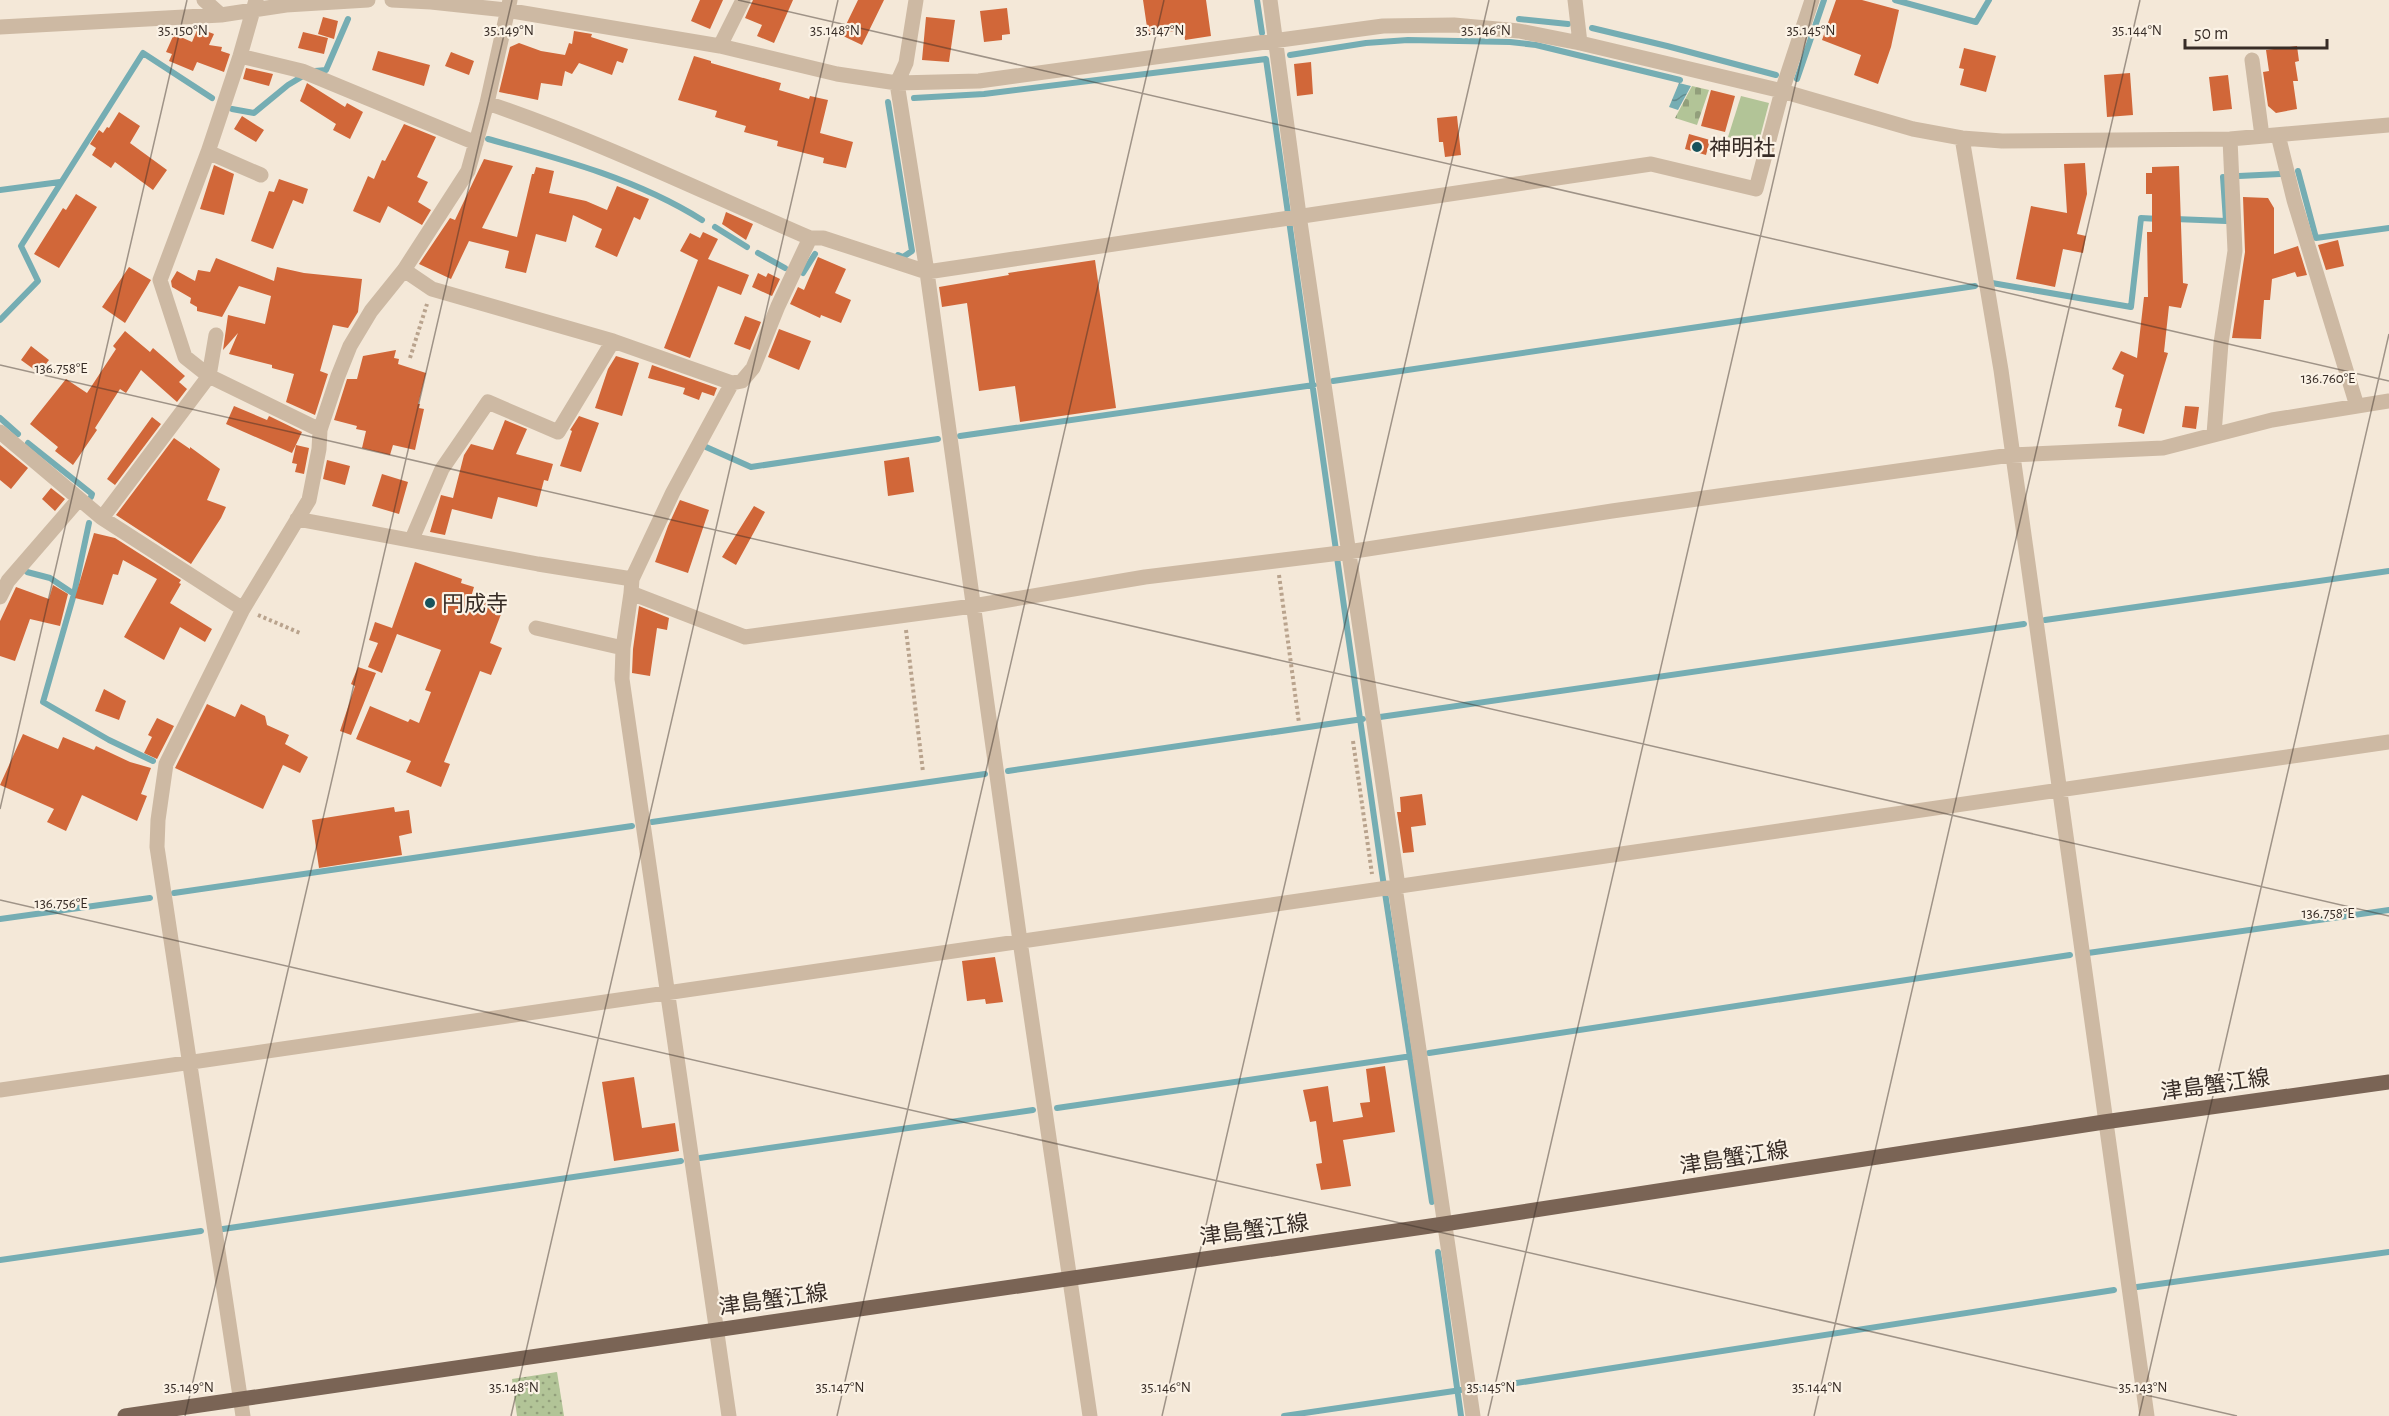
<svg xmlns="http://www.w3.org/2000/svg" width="2389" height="1416" viewBox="0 0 2389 1416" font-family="'Alegreya Sans','Noto Sans JP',sans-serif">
  <defs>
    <pattern id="grass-dots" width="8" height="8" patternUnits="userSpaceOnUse" patternTransform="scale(1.5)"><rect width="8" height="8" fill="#b2c497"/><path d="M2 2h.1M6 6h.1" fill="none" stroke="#929f7b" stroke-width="1.8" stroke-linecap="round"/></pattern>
    <pattern id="cemetery-stones" width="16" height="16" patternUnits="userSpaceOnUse" patternTransform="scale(1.5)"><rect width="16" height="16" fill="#b2c497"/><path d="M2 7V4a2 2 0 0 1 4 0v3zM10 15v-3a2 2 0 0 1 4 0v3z" fill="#929f7b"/></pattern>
    <pattern id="water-waves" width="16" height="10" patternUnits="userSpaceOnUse" patternTransform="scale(1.5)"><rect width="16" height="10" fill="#75adb3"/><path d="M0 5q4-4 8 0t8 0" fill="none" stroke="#618d91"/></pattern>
  </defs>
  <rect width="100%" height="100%" fill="#f4e8d8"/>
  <!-- grass -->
  <path fill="url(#grass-dots)" d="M557,1372L564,1416H517L512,1379Z"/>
  <!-- cemetery -->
  <path fill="url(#cemetery-stones)" d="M1692,86L1709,90L1697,125L1675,118Z"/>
  <!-- park -->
  <path fill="#b2c497" d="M1741,96L1769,103L1758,145L1728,137Z"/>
  <!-- water -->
  <path fill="url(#water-waves)" d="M1679,83L1691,86L1678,110L1669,107Z"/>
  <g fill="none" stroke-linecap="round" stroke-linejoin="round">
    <!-- stream -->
    <path stroke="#75adb3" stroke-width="6" d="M1257,0L1262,33
      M1895,0L1976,22L1989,0
      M1519,19L1568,24
      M1592,28L1667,46L1776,75
      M1290,55L1366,43L1408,40L1510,42L1536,45L1680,80
      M315,71L326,70L348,19
      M1797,79L1824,0
      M914,98L984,94L1266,59L1382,873L1432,1202
      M888,102L912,251L903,257L898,255
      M232,109L254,113L288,85L303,76
      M488,139C561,159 637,179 702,220
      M2298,171L2316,238L2389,228
      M2239,176L2280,174
      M0,190L60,182
      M2175,219L2226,221L2223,177
      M715,227L747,247
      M758,253L785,268
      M803,273L815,254
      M1992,283L2131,307L2141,218L2159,219
      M0,320L38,281L21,246L143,53L212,98
      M1333,381L1975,286
      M0,418L18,434
      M960,436L1314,385
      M28,443L92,494L91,497
      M706,447L751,467L938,439
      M89,523L74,594L43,702L109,740L153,761
      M27,572L50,578L74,594
      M2045,620L2389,571
      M1380,717L2024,624
      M1008,771L1363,719
      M652,822L985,774
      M174,893L632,826
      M0,919L150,898
      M2088,953L2389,910
      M1429,1053L2070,955
      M1057,1108L1412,1056
      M700,1158L1033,1110
      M223,1229L681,1161
      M1438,1252L1461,1416
      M0,1260L201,1231
      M2137,1287L2389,1252
      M1478,1389L2114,1290
      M1284,1416L1461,1390"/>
  </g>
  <!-- building -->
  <path fill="#d16739" d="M700,0H723L710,29L691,21Z
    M753,0H793L774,43L757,36L762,25L745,18Z
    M858,0H884L862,45L841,35Z
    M1143,0H1206L1211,36L1185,40L1184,30L1148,34Z
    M1836,0H1862L1899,10L1891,47L1878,84L1854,75L1861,55L1822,40Z
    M1007,8L1010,34L1002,35V40L984,42L980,11Z
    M323,17L338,21L334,39L318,34Z
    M926,17L955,20L949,62L922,60Z
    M198,28L214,34L209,45L222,47L221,51L230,54L224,72L197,62L193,71L169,61L172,54L166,52L174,34L192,42Z
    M574,31L592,34L591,37L628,49L623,63L617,61L612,75L579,63L572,74L565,71L562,86L541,83L538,100L499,92L510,47L519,43L541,51L565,55L569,43L572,44Z
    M303,32L328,38L324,54L298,48Z
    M2297,46L2299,61L2295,62L2298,81H2293L2297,109L2276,113L2268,106L2263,72L2269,71L2266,50Z
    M1964,48L1996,56L1986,92L1960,85L1964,69L1959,68Z
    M378,51L430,65L424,86L372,70Z
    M451,52L474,61L469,75L445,66Z
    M694,56L711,61V63L781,83L779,90L809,99L810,96L828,100L820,133L853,142L846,168L823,163L824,158L777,146L778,141L744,132L746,126L715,117L717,111L678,100Z
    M1311,62L1313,94L1297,96L1294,64Z
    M246,68L273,74L269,86L243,79Z
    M2130,73L2133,115L2107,117L2104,75Z
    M2228,75L2232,109L2213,111L2209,77Z
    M307,83L345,107L347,103L363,112L350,139L333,130L336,124L300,101Z
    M1711,90L1735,96L1725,132L1701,126Z
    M119,112L140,126L130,143L167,170L153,190L115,162L111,168L92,155L96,148L90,144L99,130L103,133L107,127L109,128Z
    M242,116L264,130L256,142L234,129Z
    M1457,116L1461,155L1445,157L1443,142H1439L1437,118Z
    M404,124L436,137L417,177L428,182L418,202L431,210L422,225L388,206L380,223L353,211L368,176L374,179L382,160L385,161Z
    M1689,134L1710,140L1706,155L1685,149Z
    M484,159L513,166L482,228L517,237L532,174H534L536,167L554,171L549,193L586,201L607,210L617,186L649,199L640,220L634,217L617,257L595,247L602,229L573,215L566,242L536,234L526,273L505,268L509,251L469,241L451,279L419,264L450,218L455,220Z
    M2085,163L2087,194L2077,234L2086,236L2083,253L2063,249L2055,287L2016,279L2031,206L2067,213L2064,164Z
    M214,165L234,174L224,215L200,209Z
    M2179,166L2183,283L2188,284L2181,308L2169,306L2164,352L2168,353L2144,434L2118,426L2122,409L2115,407L2124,375L2112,369L2121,351L2137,358L2144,297H2148L2147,232H2152V194H2146V173H2152V167Z
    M279,179L308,189L303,204L293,200L273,249L251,241L269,191L274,192Z
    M76,194L97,207L59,268L34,254L63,208L66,210Z
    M2243,197L2268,198L2274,208V254L2298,246L2307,275L2297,277L2295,272L2272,279L2270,300H2264L2261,339L2232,338L2245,252Z
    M726,212L753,224L746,240L722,224Z
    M703,232L718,239L708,259L749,275L741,295L718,286L690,358L664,348L698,260L680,251L690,233L700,238Z
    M2338,240L2344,266L2326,270L2318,245Z
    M818,257L846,269L835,293L851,300L841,323L821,315L820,318L790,304L798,287L804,290Z
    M216,258L274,281L277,267L304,273L362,279L358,312L348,328L333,325L320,371L328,374L315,415L286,402L294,374L272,368V365L229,354L238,333L223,350L228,315L265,324L271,296L239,286L222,317L197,311V307L190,303L191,298L172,287L171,281L177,271L195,281L198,270L210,272Z
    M1095,260L1116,408L1020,422L1015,386L979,391L967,303L942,307L939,287L1009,275L1008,273Z
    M129,267L151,280L125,323L102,307Z
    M758,273L766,277L768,273L780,279L772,296L752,287Z
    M745,316L761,322L750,350L734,344Z
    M779,329L811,341L799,370L768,357Z
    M125,331L150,352L153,348L185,376L179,382L187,389L177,402L141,370L126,393L120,389L95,428L97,430L73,465L55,451L58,447L30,424L66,379L87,393L116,349L113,346Z
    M31,346L49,360L39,373L21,360Z
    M396,350L394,358L399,359L398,364L426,373L418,404H420L419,408L424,409L415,450L393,445L390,455L362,448L366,431L356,429L357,426L334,420L347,379H357L363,356Z
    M616,356L639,363L622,416L595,408L608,369Z
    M652,365L717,388L715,393L714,396L702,392L699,400L683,394L685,388L648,378Z
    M234,406L267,420L269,416L302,432L292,453L226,424Z
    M2185,406L2199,407L2196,429L2182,427Z
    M579,416L599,423L581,472L560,466L572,431L570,430Z
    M152,417L161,424L115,485L107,479Z
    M505,420L527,429L516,454L553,464L548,481L544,480L537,507L498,497L492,519L452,509L445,535L430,532L441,495L453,498L464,455L471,444L493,450Z
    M174,438L190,449V447L220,469L207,500L226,507L221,518L191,564L116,515Z
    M0,445L28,468L11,489L0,480Z
    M296,445L309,448L304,474L295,472L297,464L292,463Z
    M909,457L914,492L888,496L884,461Z
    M327,460L350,466L345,485L323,479Z
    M382,474L408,482L399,514L372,506Z
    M51,488L65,499L55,511L42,499Z
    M680,500L709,510L688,573L655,562L668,526Z
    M754,506L765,512L736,565L722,557Z
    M94,533L115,538L181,580L179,583L181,584L170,603L212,629L205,642L180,627L164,660L124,637L157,579L123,560L118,575L113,574L103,605L75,598Z
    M415,562L462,579L461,583L474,587L471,597L503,609L490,643L502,648L491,675L480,671L444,762L450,764L441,787L406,772L411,761L356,739L370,706L408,722L410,719L419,723L431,692L425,690L441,650L397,634L382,673L368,667L378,643L369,640L375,622L392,628Z
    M53,585L68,594L60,626L30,619L15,661L0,656V621L16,587L49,599Z
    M639,606L669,618L667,630L657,628L650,676L632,673L633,649Z
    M358,667L376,673L351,735L340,731L355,686L351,684Z
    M104,689L126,701L119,720L95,711Z
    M207,704L235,717L241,704L265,716L267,725L289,735L285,744L308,757L300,773L283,765L263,809L175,768Z
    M157,718L174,726L157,759L144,753L152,737L148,735Z
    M23,734L58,749L63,737L94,750L96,746L130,762L151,768L141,794L147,796L137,821L82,795L66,831L47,822L54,809L0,785Z
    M1422,794L1426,825L1411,827L1414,852L1403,853L1397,812H1401L1400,797Z
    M394,807L395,812L409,810L412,833L399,836L402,855L319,868L312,820Z
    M995,957L1003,1002L986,1004L985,999L967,1001L962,961Z
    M1385,1066L1395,1132L1343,1140L1351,1186L1321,1190L1316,1164L1322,1163L1316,1121L1310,1122L1303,1090L1328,1086L1333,1122L1363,1117L1360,1103L1370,1102L1366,1069Z
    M634,1077L642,1128L675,1123L679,1151L614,1161L602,1082Z"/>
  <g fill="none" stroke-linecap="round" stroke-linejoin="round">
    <!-- path -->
    <path stroke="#b9a38d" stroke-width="4" stroke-dasharray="3 3" stroke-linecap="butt" d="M410,358L427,304
      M1279,575L1299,723
      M258,615L300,633
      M906,630L923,772
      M1353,741L1372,874"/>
    <!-- minor -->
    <path stroke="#cdb9a3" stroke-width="15" d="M204,0L221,15
      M256,0L240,56L208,152L160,280L185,357L209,376L320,430
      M392,0L431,2L506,10L720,46L837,74L897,83L979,81L1383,26L1454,25L1519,31L1580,43L1782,91L1913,129L1962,138L2002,141L2230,139L2389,125
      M916,0L906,63L897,83L927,272L1020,941L1090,1416
      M1270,0L1299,215L1398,886
      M1575,0L1580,43
      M0,27L221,15L286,5L368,0
      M720,46L743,0
      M240,56L302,71L476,143
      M2252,60L2262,136
      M487,103C597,140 703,192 810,238H823L927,272L1651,164L1756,189L1782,91L1812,0
      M2278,135L2294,200L2357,406
      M1962,138L2001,370L2147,1416
      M208,152L261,175
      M404,270L432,289L613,341L732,383L742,381L753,368L778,306L810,238
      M732,383L673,492L632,579L631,593L745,637L973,606L1145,577L1348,552L1612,511L2011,455L2163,448L2272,420L2389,401
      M0,432L102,518L209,376L216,335
      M2214,434L2221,343L2235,251L2230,139
      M102,518L243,609
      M297,519L538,564L632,579
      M412,539L442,469L488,402L558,432L613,341
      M631,593L623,648L622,679L729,1416
      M0,597L8,581L79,499
      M536,628L623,648
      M1395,887L1473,1416
      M0,1090L2389,742
      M243,1416L157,847L158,820L166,764L243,609L309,500L319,449L320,430L338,376L350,346L371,311L404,270L468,171L487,103L510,0"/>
    <!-- major -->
    <path stroke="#7a6455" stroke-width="15" d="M125,1416L1444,1224L2104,1122L2389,1082"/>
  </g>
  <!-- ticks -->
  <path fill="none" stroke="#372c26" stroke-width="1.5" stroke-opacity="0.45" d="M738,0L2389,381M0,365L2389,916M0,809L187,0M0,900L2237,1416M185,1416L512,0M511,1416L838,0M837,1416L1164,0M1162,1416L1489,0M1488,1416L1815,0M1814,1416L2140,0M2139,1416L2389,334"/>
  <!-- markers -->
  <g fill="#18535c" stroke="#fbf2e5" stroke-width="2">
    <circle cx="1697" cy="147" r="6"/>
    <circle cx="430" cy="603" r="6"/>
  </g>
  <g text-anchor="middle" stroke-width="4.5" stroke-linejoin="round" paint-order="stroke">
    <!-- poi labels -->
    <g font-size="22" fill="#372c26" stroke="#fbf2e5" text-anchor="start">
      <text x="1709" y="155">神明社</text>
      <text x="442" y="611">円成寺</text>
    </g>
    <!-- street labels -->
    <g font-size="22" fill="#372c26" stroke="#fbf2e5">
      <text transform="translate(2215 1084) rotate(-8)" y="8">津島蟹江線</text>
      <text transform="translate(1734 1157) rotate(-9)" y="8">津島蟹江線</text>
      <text transform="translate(1254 1229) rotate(-8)" y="8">津島蟹江線</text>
      <text transform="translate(773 1299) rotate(-8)" y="8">津島蟹江線</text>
    </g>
  </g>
  <g font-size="15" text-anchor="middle" fill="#372c26" stroke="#fbf2e5" stroke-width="4.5" stroke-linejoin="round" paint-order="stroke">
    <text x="183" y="35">35.150°N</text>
    <text x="1486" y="35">35.146°N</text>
    <text x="1811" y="35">35.145°N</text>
    <text x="509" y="35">35.149°N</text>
    <text x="835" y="35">35.148°N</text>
    <text x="1160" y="35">35.147°N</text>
    <text x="2137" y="35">35.144°N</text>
    <text x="61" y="373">136.758°E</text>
    <text x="2328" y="383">136.760°E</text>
    <text x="61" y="908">136.756°E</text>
    <text x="2328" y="918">136.758°E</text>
    <text x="189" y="1392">35.149°N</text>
    <text x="514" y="1392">35.148°N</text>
    <text x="840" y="1392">35.147°N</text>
    <text x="1166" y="1392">35.146°N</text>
    <text x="1491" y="1392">35.145°N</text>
    <text x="1817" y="1392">35.144°N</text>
    <text x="2143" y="1392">35.143°N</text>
  </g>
  <!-- scale -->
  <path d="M2185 39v9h142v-9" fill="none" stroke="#372c26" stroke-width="3"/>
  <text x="2194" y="39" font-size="18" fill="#372c26" stroke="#fbf2e5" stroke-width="4.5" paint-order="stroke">50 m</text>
</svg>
